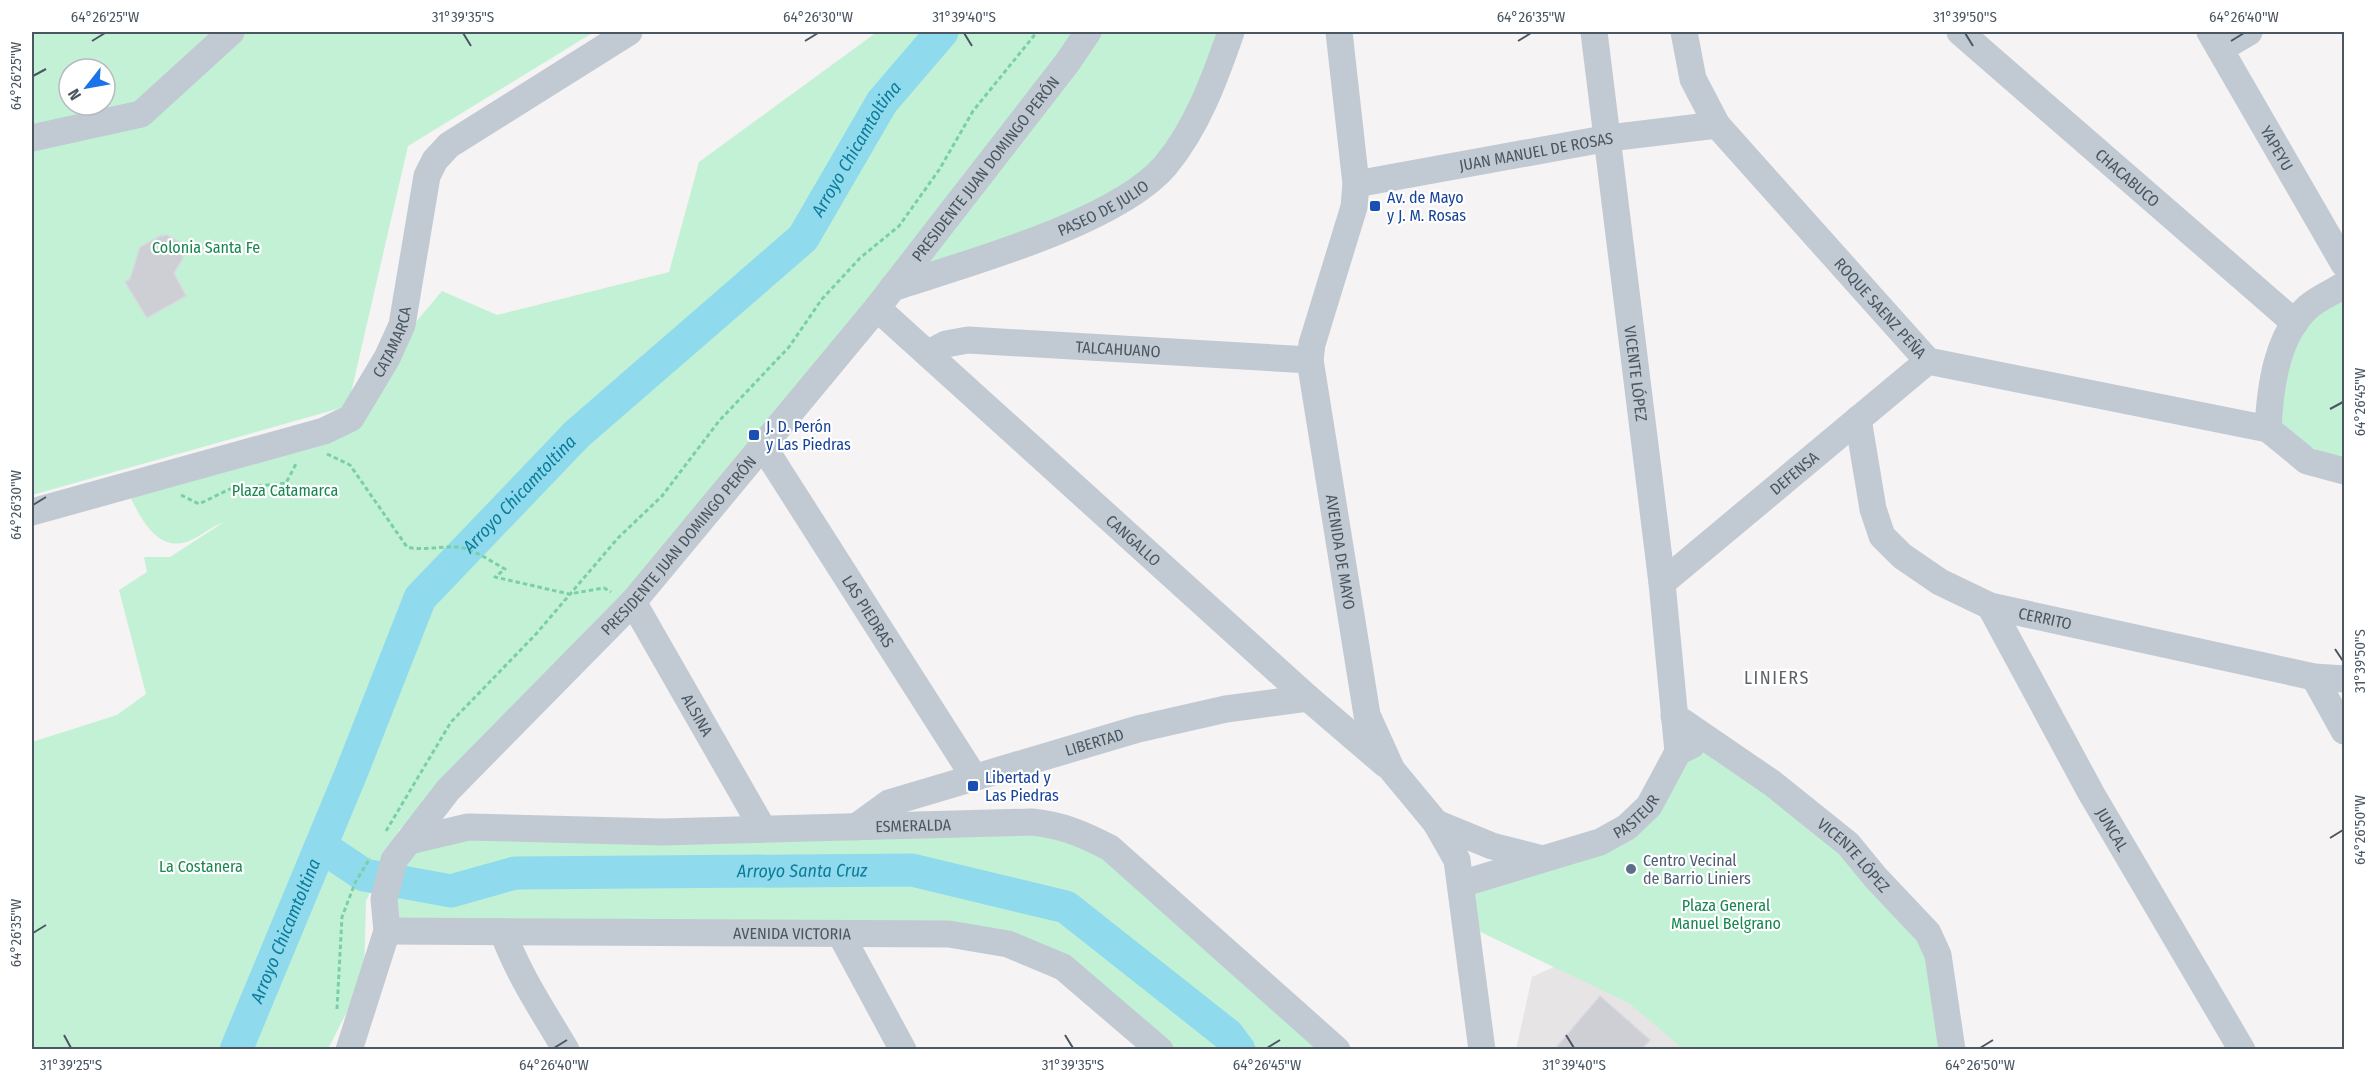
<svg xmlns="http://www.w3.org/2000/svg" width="2376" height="1081" viewBox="0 0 2376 1081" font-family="'Fira Sans Condensed',sans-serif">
  <rect width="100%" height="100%" fill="#f5f3f3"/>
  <!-- education -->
  <path fill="#e6e4e5" d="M1577,956L1688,1050H1516L1532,977Z"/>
  <!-- green -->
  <path fill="#c3f1d5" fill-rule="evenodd" d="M32,32H594L408,146L348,406L32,495ZM69,69H105V105H69Z
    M877,32H1231L1222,59L1140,188L892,288L846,345L481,757L399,830L366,901L364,978L328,1049H32V742L117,715L146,694L119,590L147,572L144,557H170L224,522C211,526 197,540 183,543C151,549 137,508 124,486L324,431L442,291L497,315L669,272L699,162Z
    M2344,293V459L2293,441L2278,425V386L2300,326Z
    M1707,737L1772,783L1928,933L1949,1049H1683L1629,1003L1466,925L1461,884L1600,842Z
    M1074,829L1337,1049H1160L1008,944L387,931L409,841Z"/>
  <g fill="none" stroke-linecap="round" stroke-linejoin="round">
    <!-- river -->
    <g stroke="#90daee" stroke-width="33">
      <path id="s1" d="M321,846L364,875L451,891L515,873L912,870L1066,907L1228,1035L1239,1050"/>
      <path id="s2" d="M236,1050L352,771L420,598L577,434L803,238L882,102L942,32"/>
    </g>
  </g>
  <!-- building -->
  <path fill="#cdcfd5" stroke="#d7d9de" stroke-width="1.5" d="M167,235L178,241L182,247L183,258L174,273L186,296L147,318L125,282L130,279L140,247L160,236Z
    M1600,996L1650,1040L1641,1050H1554Z"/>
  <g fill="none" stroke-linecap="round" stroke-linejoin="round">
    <!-- path -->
    <path stroke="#7ad0a6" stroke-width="3" stroke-dasharray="4.5 3" stroke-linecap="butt" d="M327,454L350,465L407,547C423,551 440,546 456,547C473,548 490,561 505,569L495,577L569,594L604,588L611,592
      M181,495L199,504L230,489L286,483L297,462
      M386,831L451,722L536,634L618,538L662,496L719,421L789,347L822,299L860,258L899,226L939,170L973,111L1037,32
      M337,1009L342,917L355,883L370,858"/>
    <!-- minor -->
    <g stroke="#c1cad2" stroke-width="27">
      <path id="s3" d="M1339,32L1356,184L1354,207L1312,344L1310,360L1367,715L1392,770L1436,823L1457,860L1482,1050"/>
      <path id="s4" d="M1594,32L1662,583L1678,752"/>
      <path id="s5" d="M1684,32L1693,79L1717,125L1928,361L2268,429L2307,461L2344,471"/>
      <path id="s6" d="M1960,32L2295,323"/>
      <path id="s7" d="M2210,32L2344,264"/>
      <path d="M2220,49L2249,32"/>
      <path d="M32,138L141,114L231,32"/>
      <path id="s8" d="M1356,184L1609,138L1717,125"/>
      <path id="s9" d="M892,288C965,264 1116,223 1165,166C1197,128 1215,78 1231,32"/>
      <path id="s10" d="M877,308L1308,698L1385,764"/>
      <path id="s11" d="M929,353L946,344L968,340L1310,360"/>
      <path id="s12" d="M1858,419L1873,509L1882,536L1902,556L1940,582L1990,606L2314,677L2344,679"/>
      <path d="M2268,429C2270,389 2276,336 2308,307C2318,298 2333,292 2344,285"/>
      <path id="s13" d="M763,446L974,777"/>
      <path id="s14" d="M32,512L324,431L351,418L387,358L402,325L427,176L435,160L449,145L629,32"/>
      <path id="s15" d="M1662,583L1928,361"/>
      <path id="s16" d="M633,602L763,829"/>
      <path id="s17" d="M1990,606L2091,793L2242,1050"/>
      <path d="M2314,677L2344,731"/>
      <path id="s18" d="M1674,716L1772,783L1848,844L1876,878L1928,933L1938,955L1952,1050"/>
      <path d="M1436,823L1492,846L1539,858"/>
      <path id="s19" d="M856,827L889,803L1138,729L1226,709L1308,698"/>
      <path id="s20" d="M409,841L468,827L662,832L1032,822C1062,825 1083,834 1110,848L1337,1050"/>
      <path id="s21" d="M1461,884L1600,842L1627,827L1649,806L1678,752L1692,745"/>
      <path id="s22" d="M387,931L949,934L1008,944L1063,967L1160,1050"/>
      <path d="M503,932C518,974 543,1011 566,1050"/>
      <path d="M841,935L903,1050"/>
      <path id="s23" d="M349,1050L387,931L384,899L394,860L448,790L633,602L877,308L1067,63L1088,32"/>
    </g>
  </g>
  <!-- ticks -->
  <path fill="none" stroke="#4a5661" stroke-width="2" d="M463,33L471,46M964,33L972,46M1965,33L1973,46M92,41L105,33M805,41L818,33M1518,41L1531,33M2231,41L2244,33M33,76L46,69M2330,409L2343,402M33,505L46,497M2335,649L2343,661M2330,838L2343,830M33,933L46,925M64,1035L71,1048M1065,1035L1073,1048M1566,1035L1574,1048M554,1048L567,1040M1267,1048L1280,1040M1980,1048L1993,1040"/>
  <!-- markers -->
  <g fill="#1a4fb4" stroke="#fff" stroke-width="2">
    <rect x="1369" y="200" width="12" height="12" rx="3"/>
    <rect x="748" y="429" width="12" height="12" rx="3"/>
    <rect x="967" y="780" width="12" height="12" rx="3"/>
  </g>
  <circle fill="#5c6f8a" stroke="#fff" stroke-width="2" cx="1631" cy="869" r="6"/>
  <g text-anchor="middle" stroke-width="4.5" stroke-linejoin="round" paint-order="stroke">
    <!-- street labels -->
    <g font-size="16" fill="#4a5661" stroke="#fff">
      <text dy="6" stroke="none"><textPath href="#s7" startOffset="134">YAPEYU</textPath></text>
      <text dy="6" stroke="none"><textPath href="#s8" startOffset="183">JUAN MANUEL DE ROSAS</textPath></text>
      <text dy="6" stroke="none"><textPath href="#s23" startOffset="1108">PRESIDENTE JUAN DOMINGO PERÓN</textPath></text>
      <text dy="6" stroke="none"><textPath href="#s6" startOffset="222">CHACABUCO</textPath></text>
      <text dy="6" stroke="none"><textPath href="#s9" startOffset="226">PASEO DE JULIO</textPath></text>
      <text dy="6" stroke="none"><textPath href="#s5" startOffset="345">ROQUE SAENZ PEÑA</textPath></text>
      <text dy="6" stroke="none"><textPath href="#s14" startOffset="420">CATAMARCA</textPath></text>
      <text dy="6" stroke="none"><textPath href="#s11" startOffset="192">TALCAHUANO</textPath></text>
      <text dy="6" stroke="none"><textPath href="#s4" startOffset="344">VICENTE LÓPEZ</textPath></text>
      <text dy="6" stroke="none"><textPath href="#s15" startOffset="172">DEFENSA</textPath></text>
      <text dy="6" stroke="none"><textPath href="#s10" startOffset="346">CANGALLO</textPath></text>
      <text dy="6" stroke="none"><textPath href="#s23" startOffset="622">PRESIDENTE JUAN DOMINGO PERÓN</textPath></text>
      <text dy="6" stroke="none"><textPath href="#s3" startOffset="530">AVENIDA DE MAYO</textPath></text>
      <text dy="6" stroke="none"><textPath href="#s13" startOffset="196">LAS PIEDRAS</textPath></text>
      <text dy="6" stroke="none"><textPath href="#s12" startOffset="306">CERRITO</textPath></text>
      <text dy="6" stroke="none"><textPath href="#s16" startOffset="130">ALSINA</textPath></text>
      <text dy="6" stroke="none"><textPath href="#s19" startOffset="255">LIBERTAD</textPath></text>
      <text dy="6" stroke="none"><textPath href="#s21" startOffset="190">PASTEUR</textPath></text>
      <text dy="6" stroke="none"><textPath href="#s20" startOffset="506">ESMERALDA</textPath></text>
      <text dy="6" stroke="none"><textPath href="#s17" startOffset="255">JUNCAL</textPath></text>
      <text dy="6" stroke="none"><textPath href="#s18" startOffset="228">VICENTE LÓPEZ</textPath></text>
      <text dy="6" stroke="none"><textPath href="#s22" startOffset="405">AVENIDA VICTORIA</textPath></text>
    </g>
    <!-- transit labels -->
    <g font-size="16" fill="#164399" stroke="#fff" text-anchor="start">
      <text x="1387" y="203">Av. de Mayo<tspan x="1387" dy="18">y J. M. Rosas</tspan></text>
      <text x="766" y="432">J. D. Perón<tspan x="766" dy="18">y Las Piedras</tspan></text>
      <text x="985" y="783">Libertad y<tspan x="985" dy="18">Las Piedras</tspan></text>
    </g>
    <!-- park labels -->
    <g font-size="16" fill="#17864f" stroke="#fff">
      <text x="206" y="253">Colonia Santa Fe</text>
      <text x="285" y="496">Plaza Catamarca</text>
      <text x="201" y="872">La Costanera</text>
      <text x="1726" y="911">Plaza General<tspan x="1726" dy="18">Manuel Belgrano</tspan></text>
    </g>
    <!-- service labels -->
    <g font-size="16" fill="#4e5e75" stroke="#fff" text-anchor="start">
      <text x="1643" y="866">Centro Vecinal<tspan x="1643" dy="18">de Barrio Liniers</tspan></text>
    </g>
    <!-- water labels -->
    <g font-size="18" font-style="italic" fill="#0c7c9b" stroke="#fff">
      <text dy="6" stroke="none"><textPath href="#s2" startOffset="1118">Arroyo Chicamtoltina</textPath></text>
      <text dy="6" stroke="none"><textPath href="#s2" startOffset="632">Arroyo Chicamtoltina</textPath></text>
      <text dy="6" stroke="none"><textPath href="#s1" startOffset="494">Arroyo Santa Cruz</textPath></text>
      <text dy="6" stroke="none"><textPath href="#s2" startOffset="129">Arroyo Chicamtoltina</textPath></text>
    </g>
    <!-- neighbourhood labels -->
    <g font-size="18" letter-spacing="1.5" fill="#5f6368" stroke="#fff">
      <text x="1777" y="684">LINIERS</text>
    </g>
  </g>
  <!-- border -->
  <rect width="2376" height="1081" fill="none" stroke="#ffffff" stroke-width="66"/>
  <!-- north arrow -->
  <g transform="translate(87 87) rotate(239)"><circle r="28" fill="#ffffff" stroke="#b7bbc0" stroke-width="1.5"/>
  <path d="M0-4.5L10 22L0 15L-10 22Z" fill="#1a73e8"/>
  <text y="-9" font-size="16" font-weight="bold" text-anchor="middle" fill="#4a5661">N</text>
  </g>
  <rect x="33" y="33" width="2310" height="1015" fill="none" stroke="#4a5661" stroke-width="2"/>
  <g font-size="15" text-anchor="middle" fill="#4a5661">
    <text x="105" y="22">64°26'25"W</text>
    <text x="463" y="22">31°39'35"S</text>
    <text x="818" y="22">64°26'30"W</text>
    <text x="964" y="22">31°39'40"S</text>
    <text x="1531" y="22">64°26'35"W</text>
    <text x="1965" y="22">31°39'50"S</text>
    <text x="2244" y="22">64°26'40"W</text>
    <text transform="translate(16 76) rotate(-90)" y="5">64°26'25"W</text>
    <text transform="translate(2360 402) rotate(-90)" y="5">64°26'45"W</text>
    <text transform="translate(16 505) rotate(-90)" y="5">64°26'30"W</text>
    <text transform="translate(2360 661) rotate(-90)" y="5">31°39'50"S</text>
    <text transform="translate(2360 830) rotate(-90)" y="5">64°26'50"W</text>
    <text transform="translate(16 933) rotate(-90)" y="5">64°26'35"W</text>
    <text x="71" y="1070">31°39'25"S</text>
    <text x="554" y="1070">64°26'40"W</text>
    <text x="1073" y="1070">31°39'35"S</text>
    <text x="1267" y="1070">64°26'45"W</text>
    <text x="1574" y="1070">31°39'40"S</text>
    <text x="1980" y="1070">64°26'50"W</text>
  </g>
</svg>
